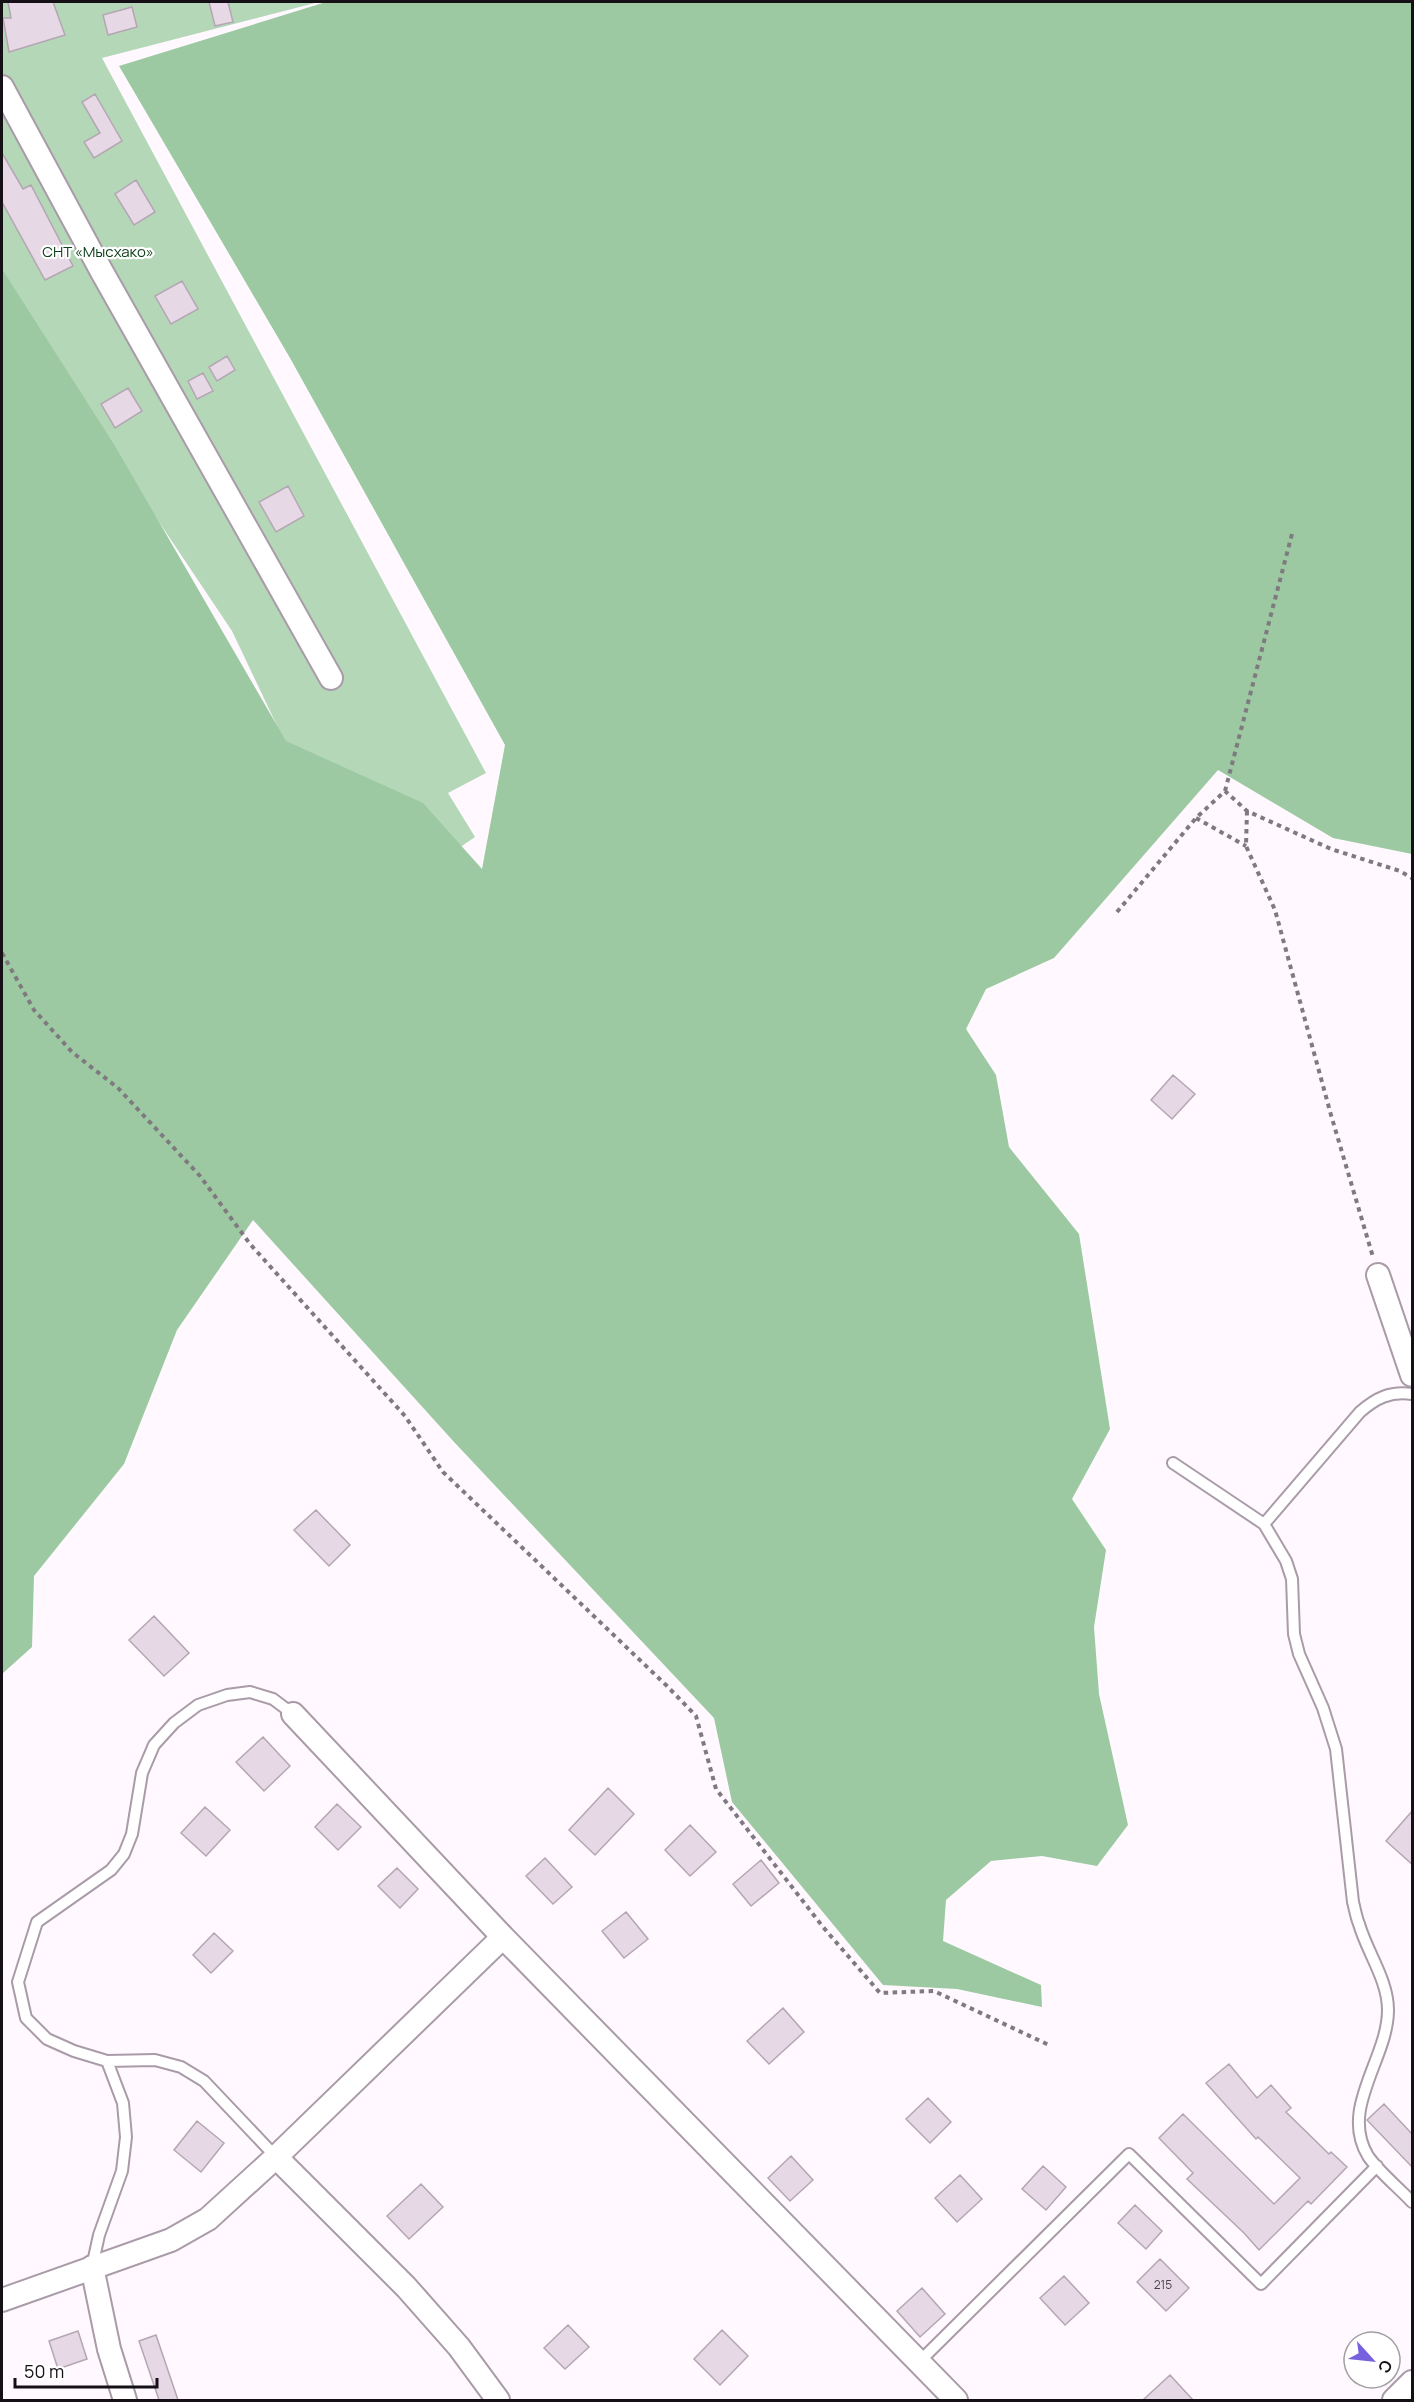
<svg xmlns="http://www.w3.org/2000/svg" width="1414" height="2402" viewBox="0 0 1414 2402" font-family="Manrope,sans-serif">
  <rect width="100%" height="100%" fill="#fff9ff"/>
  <!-- green -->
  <path fill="#b4d7b8" d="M2,2H319L102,58L486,773L448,793L475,837L440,861L307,789L232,631L70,389L2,279Z"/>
  <!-- forest -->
  <path fill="#9cc9a2" d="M326,2H1412V854L1333,838L1218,770L1054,958L986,989L966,1029L996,1075L1009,1147L1079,1234L1110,1429L1072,1499L1106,1550L1094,1627L1099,1694L1128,1825L1097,1866L1042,1856L991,1861L946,1900L943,1941L1041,1985L1042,2007L957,1989L883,1985L732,1802L714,1718L455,1443L253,1220L177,1330L124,1464L34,1576L32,1647L2,1674V269L115,446L286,741L423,803L482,869L505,745L290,358L119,66Z"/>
  <!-- building -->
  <path fill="#e7d8e6" stroke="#b4a6b3" stroke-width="1.5" d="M8,2H53L65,35L9,52L3,18H11Z
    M209,2H228L233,22L215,26Z
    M132,7L137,27L108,35L103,15Z
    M95,94L122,141L94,158L84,142L100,133L82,102Z
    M2,153L23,189L31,185L73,266L45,280L2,202Z
    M136,180L155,212L134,225L115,194Z
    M182,281L198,309L171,324L155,296Z
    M227,356L235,370L217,381L209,367Z
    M203,373L213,391L197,399L188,381Z
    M128,388L142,411L115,428L101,404Z
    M288,486L304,516L276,532L259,502Z
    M1173,1075L1195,1094L1172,1119L1151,1100Z
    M316,1510L350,1545L329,1566L294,1530Z
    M154,1616L189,1653L164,1676L129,1640Z
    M263,1737L290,1766L264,1791L236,1762Z
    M608,1788L634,1814L595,1855L569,1830Z
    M337,1804L361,1827L338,1850L315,1827Z
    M205,1807L230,1830L206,1856L181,1833Z
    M1413,1810V1865L1386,1841Z
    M690,1825L716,1852L690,1876L665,1850Z
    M545,1858L572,1887L553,1904L526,1876Z
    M761,1860L779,1883L751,1906L733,1884Z
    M397,1868L418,1889L400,1908L378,1886Z
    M626,1912L648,1939L624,1958L602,1931Z
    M214,1933L233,1951L211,1973L193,1955Z
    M783,2008L804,2032L769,2064L747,2041Z
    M1229,2064L1257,2098L1271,2085L1291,2108L1286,2112L1329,2154L1331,2152L1347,2167L1311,2204L1308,2201L1259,2250L1244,2233L1187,2179L1193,2173L1159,2138L1183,2114L1274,2204L1300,2178L1258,2137L1256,2139L1206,2083Z
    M928,2098L951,2122L930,2143L906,2119Z
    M1384,2104L1413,2135V2168L1367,2120Z
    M197,2121L224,2143L201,2172L174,2150Z
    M791,2156L813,2180L790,2201L768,2178Z
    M1043,2166L1066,2187L1046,2210L1022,2189Z
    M960,2175L982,2199L957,2222L935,2198Z
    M421,2184L443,2207L409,2239L387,2216Z
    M1135,2205L1162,2231L1146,2249L1118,2223Z
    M1160,2259L1189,2288L1166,2311L1137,2282Z
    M1064,2276L1089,2303L1065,2325L1040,2298Z
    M922,2288L945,2314L920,2337L897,2311Z
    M568,2325L589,2347L565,2369L544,2348Z
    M722,2330L748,2356L720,2385L694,2359Z
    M78,2331L87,2359L58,2369L49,2341Z
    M156,2335L178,2400H159L139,2341Z
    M1170,2375L1193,2400H1143Z"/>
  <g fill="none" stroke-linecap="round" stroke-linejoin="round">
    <!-- lane casing -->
    <g stroke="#a99ba8" stroke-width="14">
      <path id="lane" d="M1412,1394C1390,1391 1376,1398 1360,1412L1264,1524L1286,1561L1292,1579L1294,1634L1299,1654L1323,1708L1336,1749L1353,1902C1355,1909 1356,1917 1359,1924C1367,1952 1388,1980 1388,2010C1388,2059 1339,2108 1368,2156C1378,2171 1399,2188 1412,2202
        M1173,1463L1264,1524
        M276,2157L204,2081L181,2067L155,2060L107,2061L74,2051L47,2039L26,2018L18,1982L37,1922L111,1870L124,1854L132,1834L142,1773L154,1745L174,1723L198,1705L227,1695L250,1692L273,1699L293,1714
        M92,2267L99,2235L122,2171L126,2137L123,2103L107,2061
        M919,2362L1129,2154L1261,2284L1377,2166"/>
    </g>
    <!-- street casing -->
    <g stroke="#a99ba8" stroke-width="26">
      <path id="street" d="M2,87L102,272L331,678
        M1378,1275L1412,1375
        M293,1714L503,1937
        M276,2157L406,2287L459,2347L498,2400
        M92,2267L109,2349L125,2400
        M2,2300L171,2240L208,2219L276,2157L503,1937L956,2400
        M1394,2400L1412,2382"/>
    </g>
    <!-- path -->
    <path stroke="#7f7a7f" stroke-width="4" stroke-dasharray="4.5 4.5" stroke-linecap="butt" d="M1225,791L1292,534
      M1247,811L1246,846L1275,910L1331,1115L1373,1257
      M1196,818L1246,846
      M1117,912L1196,818L1225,791L1247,811L1331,849L1400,871L1412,878
      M2,953L34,1010L72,1052L118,1088L200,1176L250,1244L405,1416L443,1472L667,1686L696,1716L716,1789L823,1927L880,1993L934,1991L1051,2046"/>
    <!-- lane -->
    <use href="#lane" stroke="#fff" stroke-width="10"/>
    <!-- street -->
    <use href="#street" stroke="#fff" stroke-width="22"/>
  </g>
  <g text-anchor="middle" stroke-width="4.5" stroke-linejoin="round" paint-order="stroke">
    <!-- number labels -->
    <g font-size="12" fill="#4a4249">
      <text x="1163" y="2289">215</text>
    </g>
    <!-- park labels -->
    <g font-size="15" fill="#0e401b" stroke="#fff">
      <text x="98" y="257">СНТ «Мысхако»</text>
    </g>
  </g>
  <!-- border -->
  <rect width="1414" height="2402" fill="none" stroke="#151015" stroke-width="6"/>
  <!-- north arrow -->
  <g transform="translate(1372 2360) rotate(117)"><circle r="28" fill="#ffffff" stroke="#a19fa1" stroke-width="1.5"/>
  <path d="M0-4.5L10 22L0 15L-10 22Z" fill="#7761dc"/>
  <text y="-9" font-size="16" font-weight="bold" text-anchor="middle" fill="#151015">С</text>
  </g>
  <!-- scale -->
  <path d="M15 2378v9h142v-9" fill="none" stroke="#151015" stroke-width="3"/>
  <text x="24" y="2378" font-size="18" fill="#151015" stroke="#ffffff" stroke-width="4.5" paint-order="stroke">50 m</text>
</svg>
